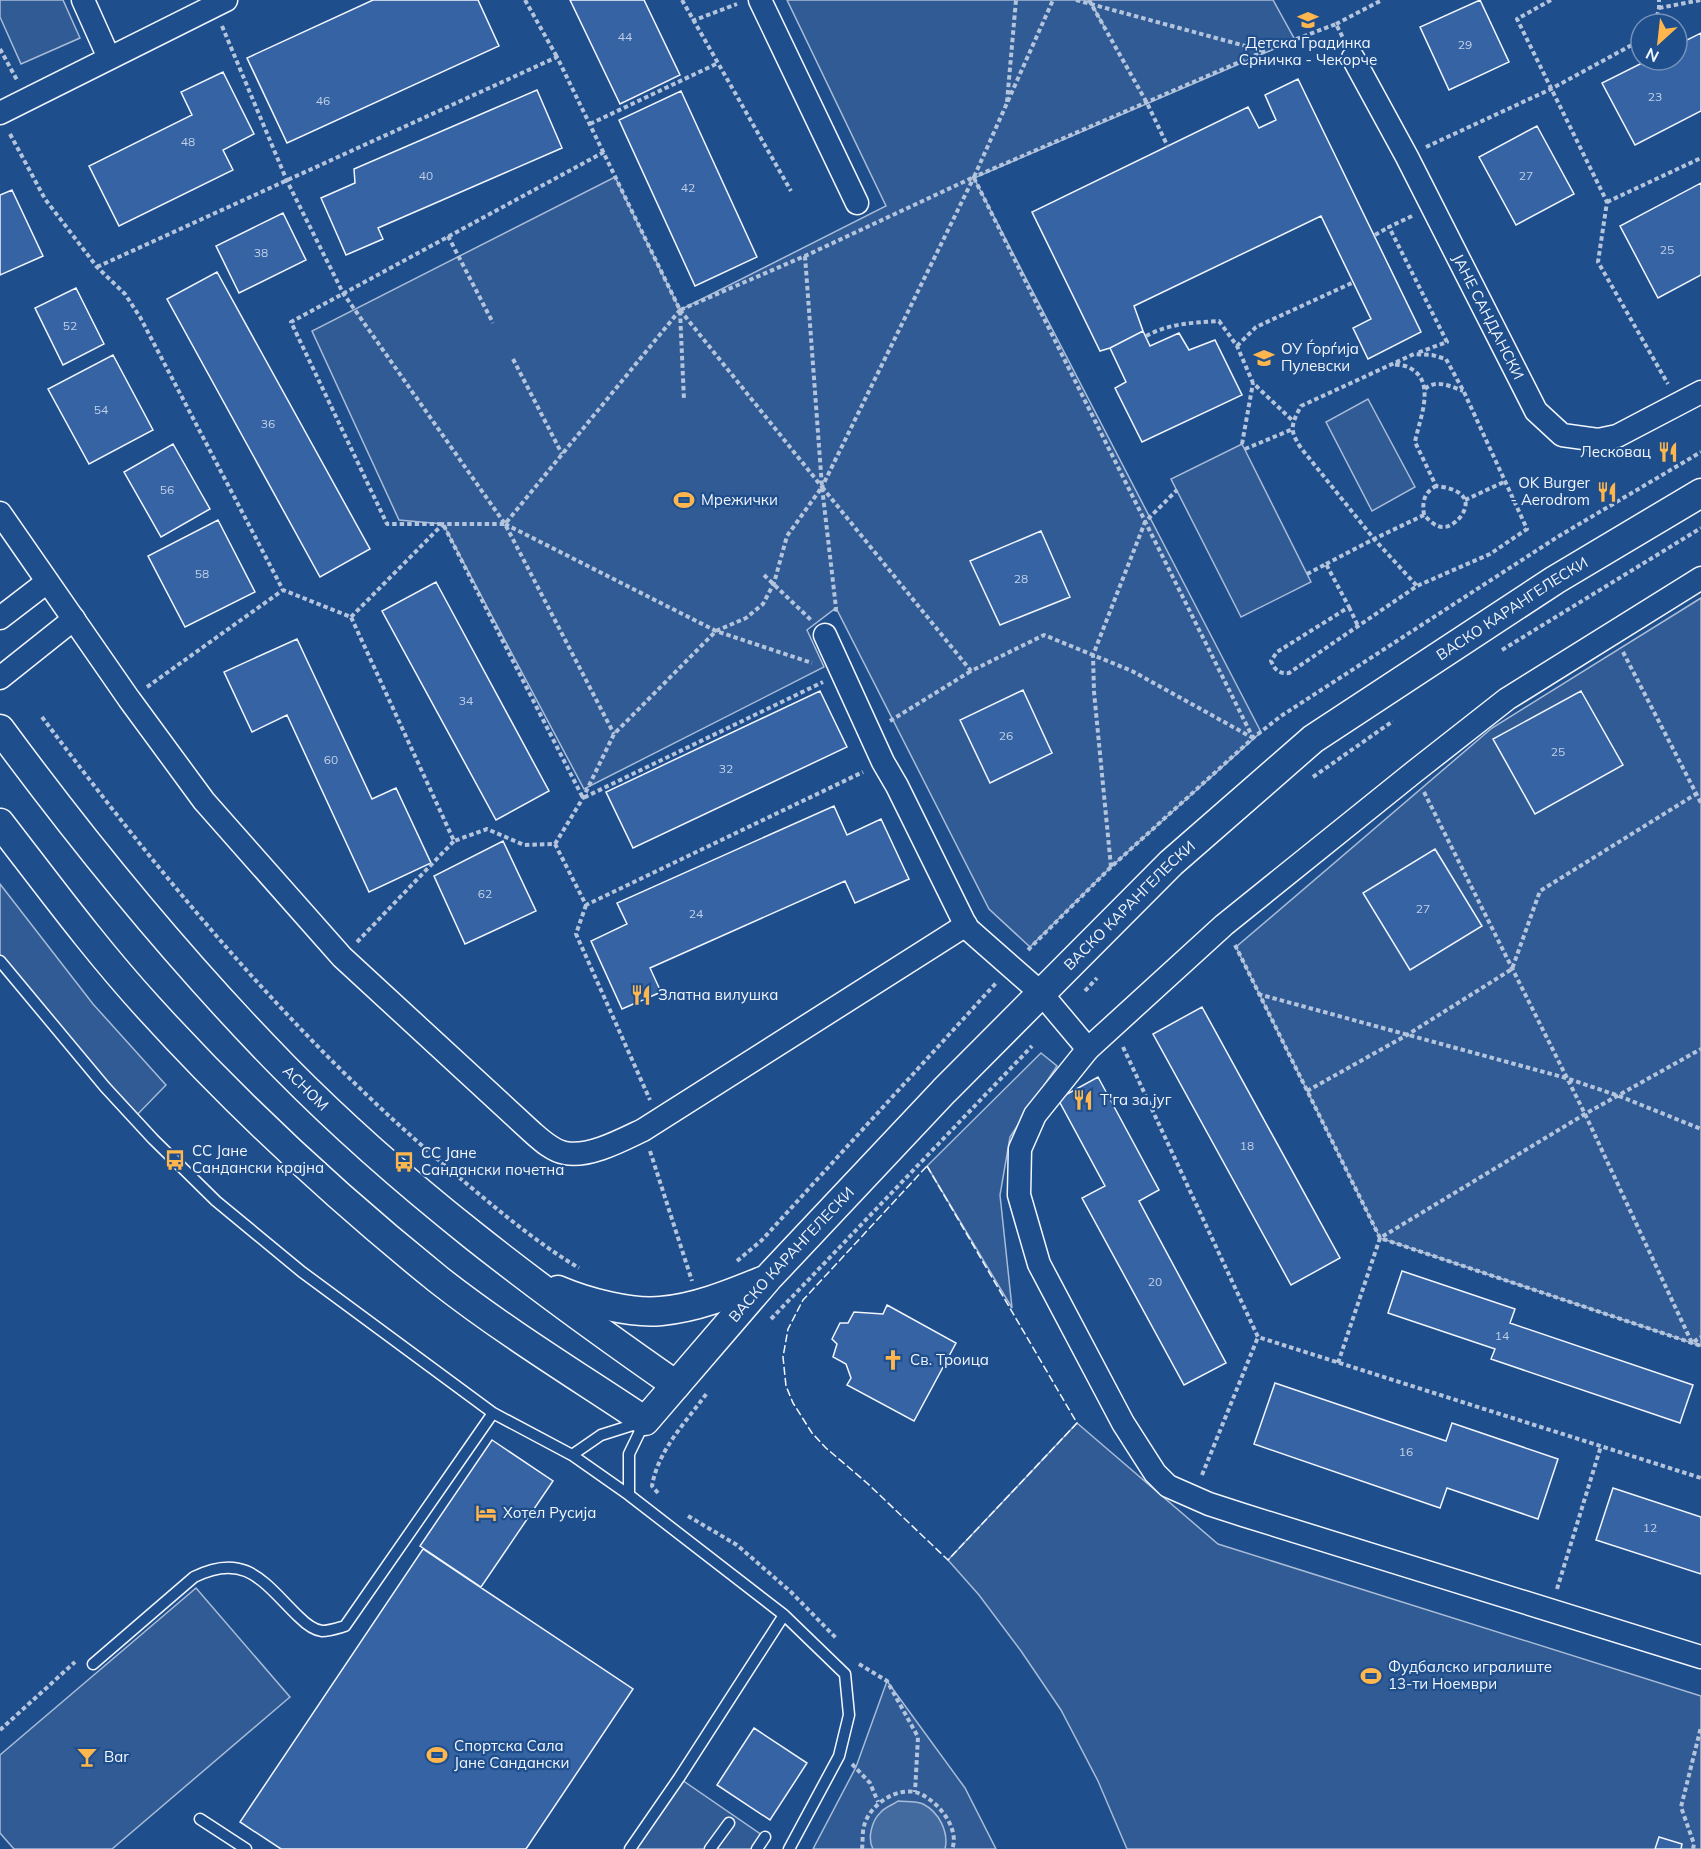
<svg xmlns="http://www.w3.org/2000/svg" width="1701" height="1849" viewBox="0 0 1701 1849" font-family="Mulish,sans-serif">
  <rect width="100%" height="100%" fill="#1f4e8c"/>
  <!-- built -->
  <path fill="#305b95" stroke="#a8bbd7" stroke-width="1.5" d="M0,0H63L80,38L21,64L0,17Z
    M787,0H1089L1105,28L1090,0H1273L1295,40L974,178L1261,732L1111,867L1030,947L989,909L836,608L807,630L824,667L584,789L443,524L399,520L312,331L615,177L680,310L886,206Z
    M1368,399L1415,487L1372,511L1326,422Z
    M1242,444L1311,582L1241,617L1171,479Z
    M1701,598V1346L1380,1238L1236,947L1492,728Z
    M0,884L93,1004L166,1085L134,1118L0,958Z
    M1041,1053L1057,1066L1010,1137L1000,1195L1012,1308L927,1166Z
    M1077,1423L1218,1544L1701,1696V1849H1127L1098,1781L1061,1710L1021,1651L979,1595L948,1560Z
    M196,1588L290,1697L112,1849H14L0,1833V1755Z
    M887,1681L965,1788L996,1849H813L856,1767Z
    M679,1778L765,1837L757,1849H630Z"/>
  <!-- water -->
  <path fill="#446ba0" stroke="#a8bbd7" stroke-width="1.5" d="M898,1801C906,1802 916,1801 923,1804C939,1812 949,1832 945,1849H873C867,1838 872,1820 881,1812C885,1807 893,1805 898,1801Z"/>
  <!-- building -->
  <path fill="#3563a3" stroke="#f2f6ff" stroke-width="1.5" d="M373,0H478L499,46L287,143L247,58Z
    M570,0H644L680,75L620,104Z
    M1480,0L1509,62L1449,90L1420,27Z
    M1701,33V111L1635,145L1602,83L1648,60H1677V45Z
    M223,72L254,134L223,150L233,170L119,226L89,166L192,115L181,92Z
    M1298,79L1421,332L1368,359L1353,328L1371,319L1321,216L1134,306L1143,331L1110,348L1100,351L1032,212L1248,107L1259,128L1276,120L1265,95Z
    M537,90L562,148L378,228L383,239L346,255L321,198L355,183L354,169Z
    M681,91L757,257L695,286L619,120Z
    M1537,126L1574,194L1516,225L1479,157Z
    M1701,183V275L1658,298L1620,226Z
    M12,190L43,256L0,275V195Z
    M283,213L306,260L239,293L216,246Z
    M217,272L370,549L320,577L167,299Z
    M76,288L104,344L63,365L35,308Z
    M1143,331L1150,346L1179,333L1189,350L1215,340L1242,395L1142,442L1115,388L1126,382L1110,348Z
    M113,355L153,430L89,464L48,389Z
    M173,444L210,509L161,537L124,472Z
    M218,520L255,592L185,627L148,556Z
    M1041,531L1070,597L1000,625L970,561Z
    M436,582L549,791L496,820L382,611Z
    M297,639L372,799L396,788L431,863L369,892L287,715L252,732L224,672Z
    M1023,690L1052,753L990,783L960,720Z
    M820,691L847,747L633,848L606,792Z
    M1581,691L1623,765L1535,814L1493,739Z
    M834,806L847,835L881,819L909,879L855,903L845,881L650,968L661,992L622,1009L591,941L627,924L617,903Z
    M503,841L536,911L465,944L434,876Z
    M1435,849L1482,926L1410,970L1363,893Z
    M1202,1007L1340,1258L1291,1285L1153,1034Z
    M1098,1077L1159,1190L1139,1201L1226,1363L1184,1385L1082,1198L1105,1186L1058,1099Z
    M1402,1271L1515,1309L1510,1323L1693,1385L1680,1423L1491,1359L1495,1349L1388,1313Z
    M887,1305L956,1343L914,1421L847,1385L851,1378L846,1364L833,1357L837,1344L832,1339L840,1323H848L854,1312L883,1314Z
    M1275,1383L1446,1441L1452,1423L1558,1459L1538,1519L1447,1488L1440,1508L1254,1444Z
    M492,1440L553,1481L481,1587L420,1546Z
    M1613,1488L1701,1517V1574L1596,1540Z
    M423,1549L633,1689L526,1849H281L240,1822Z
    M754,1728L807,1763L770,1820L717,1785Z
    M1659,1837L1682,1844L1681,1849H1655Z"/>
  <g fill="none" stroke-linecap="round" stroke-linejoin="round">
    <!-- service casing -->
    <g stroke="#f2f6ff" stroke-width="13">
      <path id="service" d="M0,961L105,1087L153,1139L216,1201L302,1272L493,1413L572,1455L629,1495L784,1615L845,1674L849,1715L839,1756L789,1849
        M572,1455L601,1435L639,1423
        M629,1495V1454L645,1421
        M93,1664L194,1577C246,1551 264,1583 299,1617C305,1623 313,1630 322,1631C329,1631 338,1628 345,1626L493,1413
        M200,1819L246,1849
        M630,1849L679,1778L784,1615
        M710,1849L729,1823
        M757,1849L765,1837"/>
    </g>
    <!-- minor casing -->
    <g stroke="#f2f6ff" stroke-width="25">
      <g id="minor">
        <path d="M83,0L109,58"/>
        <path d="M760,0L857,203"/>
        <path id="s1" d="M1353,58L1407,157L1536,411L1562,435L1598,440L1617,436L1701,392"/>
        <path d="M0,113L226,0"/>
        <path d="M0,513L129,699L204,801L342,957L533,1133C542,1141 553,1151 565,1153C589,1158 622,1140 643,1130L966,925"/>
        <path d="M1701,578L1507,699L1414,772L1224,925L1088,1049L1035,1115L1020,1149L1019,1195L1039,1264L1123,1423L1155,1473L1168,1486L1209,1504L1243,1515L1701,1657"/>
        <path d="M0,618L47,582"/>
        <path d="M825,635L883,762L897,786L967,928L1041,993L1088,1049"/>
        <path d="M0,678L74,619"/>
      </g>
    </g>
    <!-- tertiary casing -->
    <g stroke="#f2f6ff" stroke-width="31">
      <g id="tertiary">
        <path id="s2" d="M0,729C87,847 181,962 284,1067C402,1187 538,1289 676,1385"/>
        <path id="s3" d="M0,823C48,885 95,949 148,1007C237,1105 336,1197 439,1280C504,1331 576,1375 645,1421L768,1278L944,1091L1171,863L1313,739L1555,580L1701,493"/>
        <path d="M558,1290C586,1302 631,1314 661,1311C696,1308 730,1294 762,1281"/>
      </g>
    </g>
    <!-- path -->
    <path stroke="#b3c4dc" stroke-width="4" stroke-dasharray="4.5 3" stroke-linecap="butt" d="M525,0L557,57
      M682,0L791,191
      M1076,0L1264,51
      M1089,0L1147,103L1168,147
      M1551,0L1517,19L1607,202L1598,262L1668,384
      M1659,8L1701,0
      M692,21L737,4
      M1336,24L1382,0
      M1655,24L1659,8V0
      M222,26L287,181L343,293L505,524L614,734
      M0,49L17,80
      M1007,102L1016,0
      M590,124L716,64
      M10,134L45,199L97,267L125,294L140,317L283,590L351,617L454,841L487,829L524,845L555,844L586,905L863,772
      M1426,147L1551,89L1641,40
      M604,152L291,322L387,524H443L583,798L823,682
      M974,178L1253,738
      M1607,202L1701,158
      M1412,216L1389,227L1447,342L1417,353
      M1375,235L1389,227
      M448,236L493,323
      M805,256L822,487L836,608L834,614
      M97,267L557,57L680,310L805,256L974,177L1053,0
      M680,310L822,487L974,177L1265,51L1336,24L1343,38
      M680,311L684,400
      M1146,336C1171,323 1191,323 1219,321L1237,346L1253,383L1293,421
      M1237,346L1256,327L1354,282
      M513,359L562,454
      M1425,389C1436,379 1450,386 1463,391
      M1242,444L1253,383
      M1245,449L1293,429
      M1465,500L1506,481
      M1424,515C1422,501 1424,493 1436,486
      M505,524L716,631L812,663
      M1326,564L1374,539L1417,586
      M1307,574L1326,564L1349,607L1277,652L1271,661C1275,670 1279,674 1289,673L1417,586L1490,554L1527,529L1464,392L1446,359L1432,355L1414,354L1301,406C1291,425 1289,430 1301,448L1374,539L1424,515C1429,520 1436,528 1444,527C1454,527 1469,511 1465,500C1461,490 1446,487 1436,486L1415,442C1419,420 1437,382 1410,368C1405,365 1397,365 1392,364
      M764,575L811,620
      M1349,607L1358,626
      M351,617L443,524H505L680,310
      M1502,650L1701,528
      M1623,652L1701,803
      M147,687L283,590
      M42,717C164,880 293,1037 449,1169C490,1203 532,1240 579,1268
      M890,721L971,671
      M1313,777L1393,721
      M1424,792L1585,1114L1692,1343L1701,1337
      M555,844L583,798L614,734L716,631L746,618L763,604L774,583L787,536L822,487L971,671L1044,635L1132,671L1253,738
      M1111,867L1094,692L1093,655L1145,522L1177,490
      M586,905L576,934L650,1100
      M357,942L454,841
      M1235,945L1380,1238L1701,1346
      M1028,950L1111,867L1253,738L1281,716L1559,536L1701,452
      M1085,991L1097,978
      M1258,994L1566,1078L1619,1096L1701,1129
      M1123,1047L1258,1337L1701,1478
      M1307,1091L1407,1035L1512,969L1540,891L1696,794
      M650,1151L692,1281
      M737,1261L762,1240L996,983
      M771,1319L1032,1046
      M1338,1363L1380,1238L1585,1114L1701,1049
      M1202,1475L1258,1337
      M658,1493L652,1486C658,1450 686,1422 707,1393
      M688,1516L737,1545L791,1592L836,1638
      M1557,1589L1601,1446
      M859,1664L887,1681L918,1737L915,1792
      M0,1730L75,1662
      M852,1764L870,1783L878,1802
      M862,1849C863,1842 862,1833 864,1826C869,1806 894,1788 915,1792C935,1797 961,1828 952,1849
      M1693,1849L1694,1844L1681,1807L1701,1727"/>
    <!-- service -->
    <use href="#service" stroke="#1f4e8c" stroke-width="10"/>
    <!-- minor -->
    <use href="#minor" stroke="#1f4e8c" stroke-width="22"/>
    <!-- tertiary -->
    <use href="#tertiary" stroke="#1f4e8c" stroke-width="28"/>
    <!-- fence -->
    <path stroke="#f2f6ff" stroke-width="1.5" stroke-dasharray="8 3" stroke-linecap="butt" d="M927,1166L1077,1423L948,1560L867,1483L826,1448L812,1433L793,1403L786,1386L783,1357L788,1329L803,1300Z"/>
  </g>
  <!-- icons -->
  <defs>
    <g id="school-bare" transform="scale(1.62)"><path d="M0-5L7-2L0 1L-7-2ZM-4 1L0 2.5L4 1V4Q0 6-4 4Z" fill="#ffb74d" stroke="#1f4e8c" stroke-width="2.5" paint-order="stroke"/></g>
    <g id="restaurant-bare" transform="scale(1.62)"><path d="M-5-6h1v4h1v-4h1v4h1v-4h1v5L-1.5 .5V6h-2V.5L-5-1ZM5-6V6H3V1.5H1.5Q1.5-4 5-6Z" fill="#ffb74d" stroke="#1f4e8c" stroke-width="2.5" paint-order="stroke"/></g>
    <g id="stadium-bare" transform="scale(1.62)"><path d="M0-5a6.5 5 0 1 0 0 10a6.5 5 0 1 0 0-10ZM-3.5-1.8h7v3.6h-7Z" fill="#ffb74d" stroke="#1f4e8c" stroke-width="2.5" paint-order="stroke"/></g>
    <g id="bus-bare" transform="scale(1.62)"><path d="M-5-6H5V4H4V6H2V4H-2V6H-4V4H-5ZM-3.5-4V0h7V-4ZM-3.5 1.2v1.5H-2V1.2ZM2 1.2v1.5H3.5V1.2Z" fill="#ffb74d" stroke="#1f4e8c" stroke-width="2.5" paint-order="stroke"/></g>
    <g id="church-bare" transform="scale(1.62)"><path d="M-1.2-6h2.4v3.5h3.3v2.4h-3.3V6h-2.4V-.1h-3.3v-2.4h3.3Z" fill="#ffb74d" stroke="#1f4e8c" stroke-width="2.5" paint-order="stroke"/></g>
    <g id="hotel-bare" transform="scale(1.62)"><path d="M-6-4.5h1.5V1H6V5H4.5V3h-9V5H-6ZM-4 0a1.8 1.8 0 1 1 3.6 0ZM.5 0V-2.5h3Q6-2.5 6 0Z" fill="#ffb74d" stroke="#1f4e8c" stroke-width="2.5" paint-order="stroke"/></g>
    <g id="bar-bare" transform="scale(1.62)"><path d="M-6-5H6L.8 .8V4.5H3.5V6h-7V4.5H-.8V.8Z" fill="#ffb74d" stroke="#1f4e8c" stroke-width="2.5" paint-order="stroke"/></g>
  </defs>
  <g fill-rule="evenodd">
    <use href="#school-bare" x="1308" y="20"/>
    <use href="#school-bare" x="1264" y="358"/>
    <use href="#restaurant-bare" x="1668" y="452"/>
    <use href="#restaurant-bare" x="1607" y="492"/>
    <use href="#stadium-bare" x="684" y="500"/>
    <use href="#restaurant-bare" x="641" y="995"/>
    <use href="#restaurant-bare" x="1083" y="1100"/>
    <use href="#bus-bare" x="175" y="1160"/>
    <use href="#bus-bare" x="404" y="1162"/>
    <use href="#church-bare" x="893" y="1360"/>
    <use href="#hotel-bare" x="486" y="1513"/>
    <use href="#stadium-bare" x="1371" y="1676"/>
    <use href="#stadium-bare" x="437" y="1755"/>
    <use href="#bar-bare" x="87" y="1757"/>
  </g>
  <g text-anchor="middle" stroke-width="4.5" stroke-linejoin="round" paint-order="stroke">
    <!-- number labels -->
    <g font-size="12" fill="#c3d1e8">
      <text x="625" y="41">44</text>
      <text x="1465" y="49">29</text>
      <text x="1655" y="101">23</text>
      <text x="323" y="105">46</text>
      <text x="188" y="146">48</text>
      <text x="426" y="180">40</text>
      <text x="1526" y="180">27</text>
      <text x="688" y="192">42</text>
      <text x="1667" y="254">25</text>
      <text x="261" y="257">38</text>
      <text x="70" y="330">52</text>
      <text x="101" y="414">54</text>
      <text x="268" y="428">36</text>
      <text x="167" y="494">56</text>
      <text x="202" y="578">58</text>
      <text x="1021" y="583">28</text>
      <text x="466" y="705">34</text>
      <text x="1006" y="740">26</text>
      <text x="1558" y="756">25</text>
      <text x="331" y="764">60</text>
      <text x="726" y="773">32</text>
      <text x="485" y="898">62</text>
      <text x="1423" y="913">27</text>
      <text x="696" y="918">24</text>
      <text x="1247" y="1150">18</text>
      <text x="1155" y="1286">20</text>
      <text x="1502" y="1340">14</text>
      <text x="1406" y="1456">16</text>
      <text x="1650" y="1532">12</text>
    </g>
    <!-- poi labels -->
    <g font-size="15" fill="#f2f6ff" stroke="#1f4e8c" text-anchor="start">
      <text x="1308" y="48" text-anchor="middle">Детска Градинка<tspan x="1308" dy="17">Срничка - Чекорче</tspan></text>
      <text x="1281" y="354">ОУ Ѓорѓија<tspan x="1281" dy="17">Пулевски</tspan></text>
      <text x="1651" y="457" text-anchor="end">Лесковац</text>
      <text x="1590" y="488" text-anchor="end">OK Burger<tspan x="1590" dy="17">- Aerodrom</tspan></text>
      <text x="701" y="505">Мрежички</text>
      <text x="658" y="1000">Златна вилушка</text>
      <text x="1100" y="1105">Т'га за југ</text>
      <text x="192" y="1156">СС Јане<tspan x="192" dy="17">Сандански крајна</tspan></text>
      <text x="421" y="1158">СС Јане<tspan x="421" dy="17">Сандански почетна</tspan></text>
      <text x="910" y="1365">Св. Троица</text>
      <text x="503" y="1518">Хотел Русија</text>
      <text x="1388" y="1672">Фудбалско игралиште<tspan x="1388" dy="17">13-ти Ноември</tspan></text>
      <text x="454" y="1751">Спортска Сала<tspan x="454" dy="17">Јане Сандански</tspan></text>
      <text x="104" y="1762">Bar</text>
    </g>
    <!-- street labels -->
    <g font-size="15" fill="#f2f6ff" stroke="#1f4e8c">
      <text dy="5" stroke="none"><textPath href="#s1" startOffset="292">ЈАНЕ САНДАНСКИ</textPath></text>
      <text dy="5" stroke="none"><textPath href="#s3" startOffset="2079">ВАСКО КАРАНГЕЛЕСКИ</textPath></text>
      <text dy="5" stroke="none"><textPath href="#s3" startOffset="1593">ВАСКО КАРАНГЕЛЕСКИ</textPath></text>
      <text dy="5" stroke="none"><textPath href="#s2" startOffset="472">АСНОМ</textPath></text>
      <text dy="5" stroke="none"><textPath href="#s3" startOffset="1107">ВАСКО КАРАНГЕЛЕСКИ</textPath></text>
    </g>
  </g>
  <!-- north arrow -->
  <g transform="translate(1659 42) rotate(207)"><circle r="28" fill="#1f4e8c" stroke="#7391ba" stroke-width="1.5"/>
  <path d="M0-4.5L10 22L0 15L-10 22Z" fill="#ffb74d"/>
  <text y="-9" font-size="16" font-weight="bold" text-anchor="middle" fill="#f2f6ff">N</text>
  </g>
</svg>
